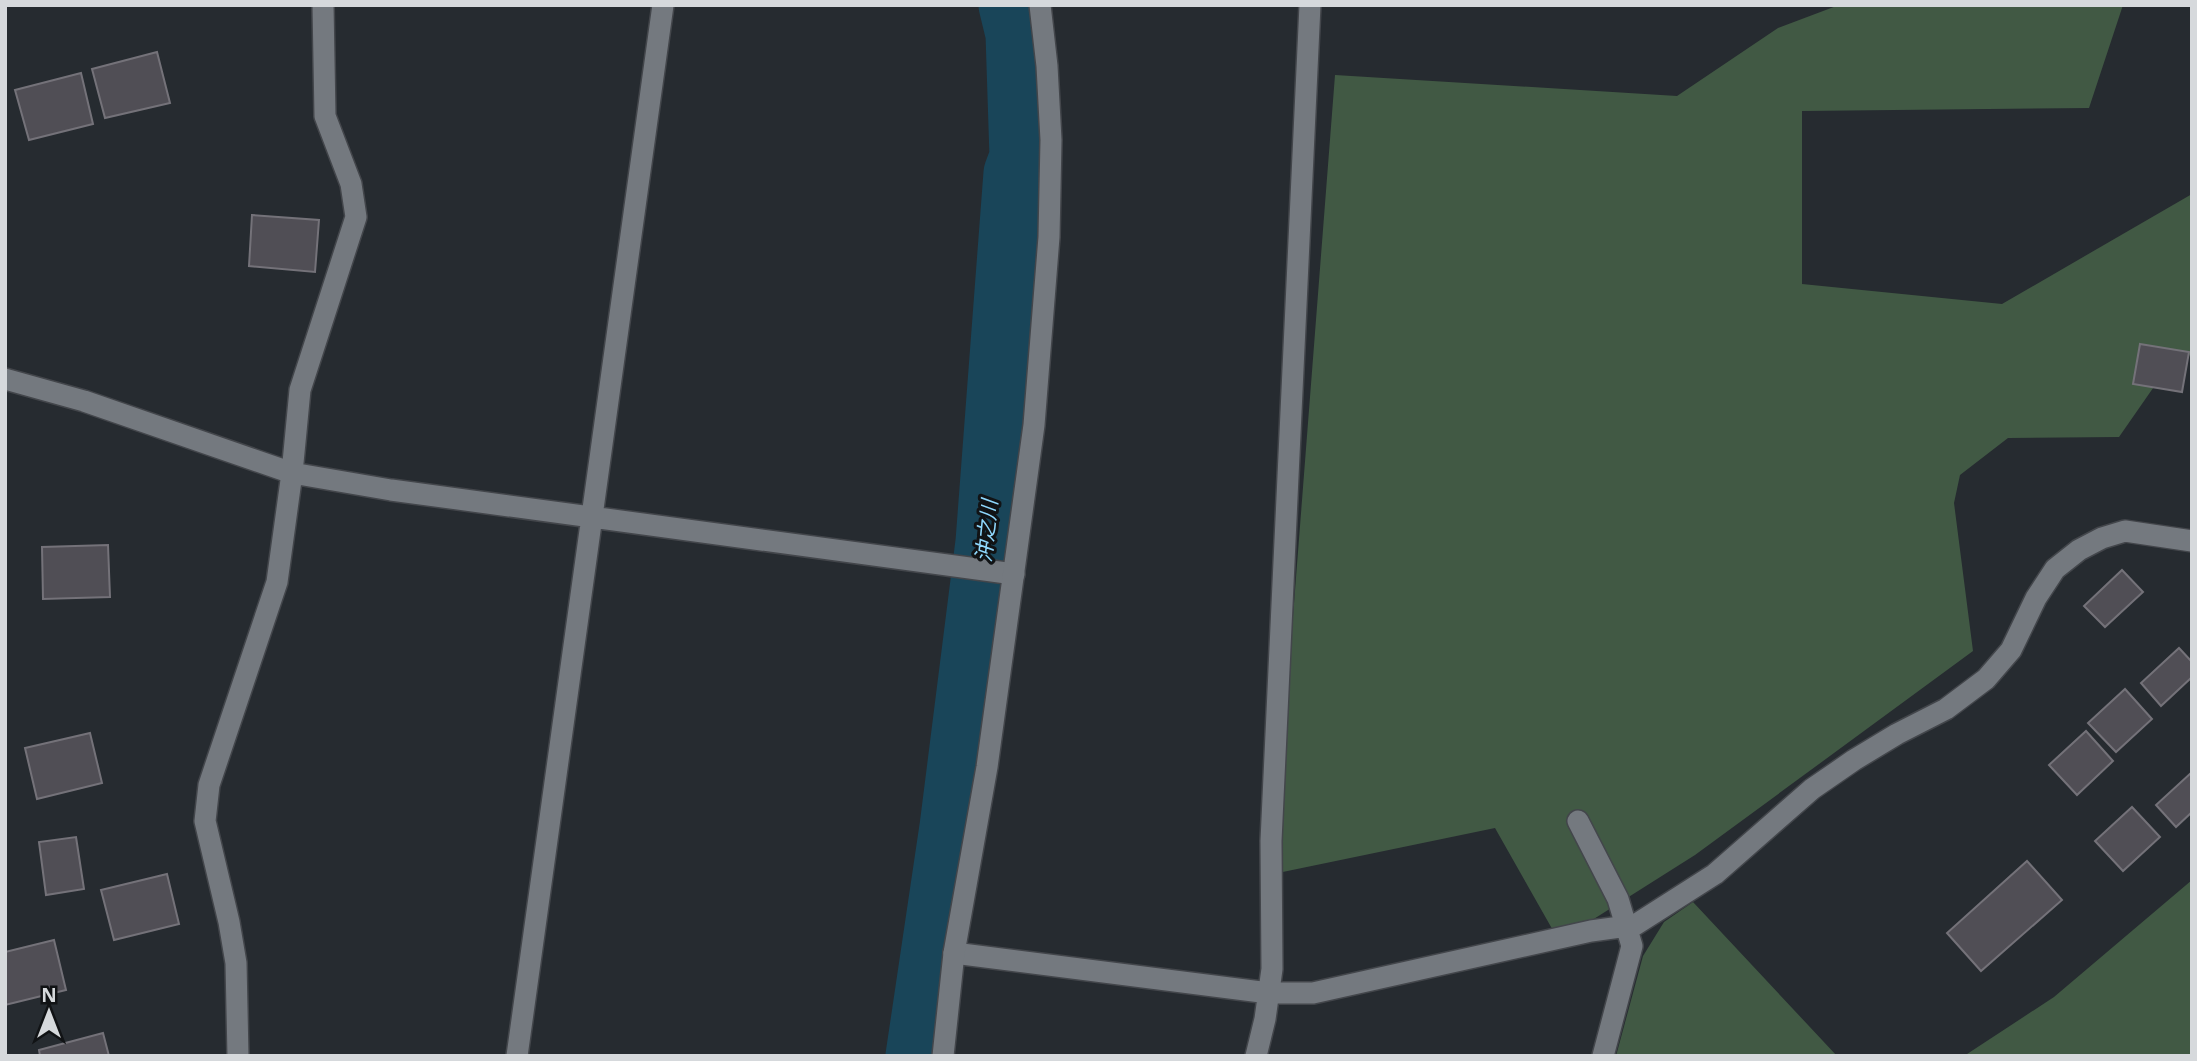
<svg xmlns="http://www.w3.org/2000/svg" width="2197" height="1061" viewBox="0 0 2197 1061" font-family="'Noto Sans','Noto Sans JP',sans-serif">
  <rect width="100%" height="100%" fill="#262b30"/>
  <!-- green -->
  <path fill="#415944" d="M1839,5H2123L2089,108L1802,111V284L2002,304L2192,194V354L2167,368L2119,437L2008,438L1960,475L1954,503L1973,651L1695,855L1559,941L1495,828L1273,874L1335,75L1677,96L1778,28Z
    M2192,880V1056H1964L2054,997Z
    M1693,902L1837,1056H1616L1643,956L1664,922Z"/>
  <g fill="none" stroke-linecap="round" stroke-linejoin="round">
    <!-- river -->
    <path stroke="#194559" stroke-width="63" d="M917,1056L951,827L987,542L1015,173L1021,157L1017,34L1010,5"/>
  </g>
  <!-- building -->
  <path fill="#504e55" stroke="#747279" stroke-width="2" d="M157,52L170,103L105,118L92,69Z
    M81,73L93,124L29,140L15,90Z
    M252,215L319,220L315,272L249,266Z
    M2140,344L2189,352L2182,392L2133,384Z
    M108,545L110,597L43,599L42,547Z
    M2122,570L2143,592L2105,627L2084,606Z
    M2179,648L2192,662V677L2161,706L2141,683Z
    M2125,689L2152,719L2116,752L2088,723Z
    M2086,731L2113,761L2077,795L2049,765Z
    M90,733L102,783L37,799L25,748Z
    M2192,772V812L2176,827L2156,805Z
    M2132,807L2160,837L2123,871L2095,841Z
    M76,837L84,889L46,895L39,842Z
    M2027,861L2062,900L1981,971L1947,933Z
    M167,874L179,924L114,940L101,890Z
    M54,940L66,990L5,1005V952Z
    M103,1033L109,1056H40L39,1050Z"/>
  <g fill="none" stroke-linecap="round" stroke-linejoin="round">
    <!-- street casing -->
    <g stroke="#43464b" stroke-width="24">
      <path id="street" d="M5,379L84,401L292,473L391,490L1014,574
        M1578,821L1618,899L1632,946L1603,1056
        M954,953L1269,993H1313L1591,931L1635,925L1715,874L1812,789L1854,760L1897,734L1946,709L1986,679L2011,650L2036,598L2055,569L2079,550L2102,538L2125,531L2192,541
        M238,1056L236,963L229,922L205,821L209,785L277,582L292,473L300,390L356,217L351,184L325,116L323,5
        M517,1056L663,5
        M1256,1056L1265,1019L1272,969L1271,841L1310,5"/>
    </g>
    <!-- secondary casing -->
    <g stroke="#43464b" stroke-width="24">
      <path id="secondary" d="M943,1056L954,953L987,767L1034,425L1049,237L1051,140L1047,66L1040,5"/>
    </g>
    <!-- street -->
    <use href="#street" stroke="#74797f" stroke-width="21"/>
    <!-- secondary -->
    <use href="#secondary" stroke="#74797f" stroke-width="21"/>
  </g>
  <g text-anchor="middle" stroke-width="6" stroke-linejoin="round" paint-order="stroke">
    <!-- water labels -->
    <g font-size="21" font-style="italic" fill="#8ed7fc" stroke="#111315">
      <text transform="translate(987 531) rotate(-84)" y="7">沖之川</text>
    </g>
  </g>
  <!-- border -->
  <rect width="2197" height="1061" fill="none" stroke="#d6d9dc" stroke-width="14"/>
  <!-- north arrow -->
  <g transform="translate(49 1012)" stroke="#111315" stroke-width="5" paint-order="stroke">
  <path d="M0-5L12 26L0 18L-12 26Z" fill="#d6d9dc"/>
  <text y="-10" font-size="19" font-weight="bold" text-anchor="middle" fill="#d6d9dc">N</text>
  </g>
</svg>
